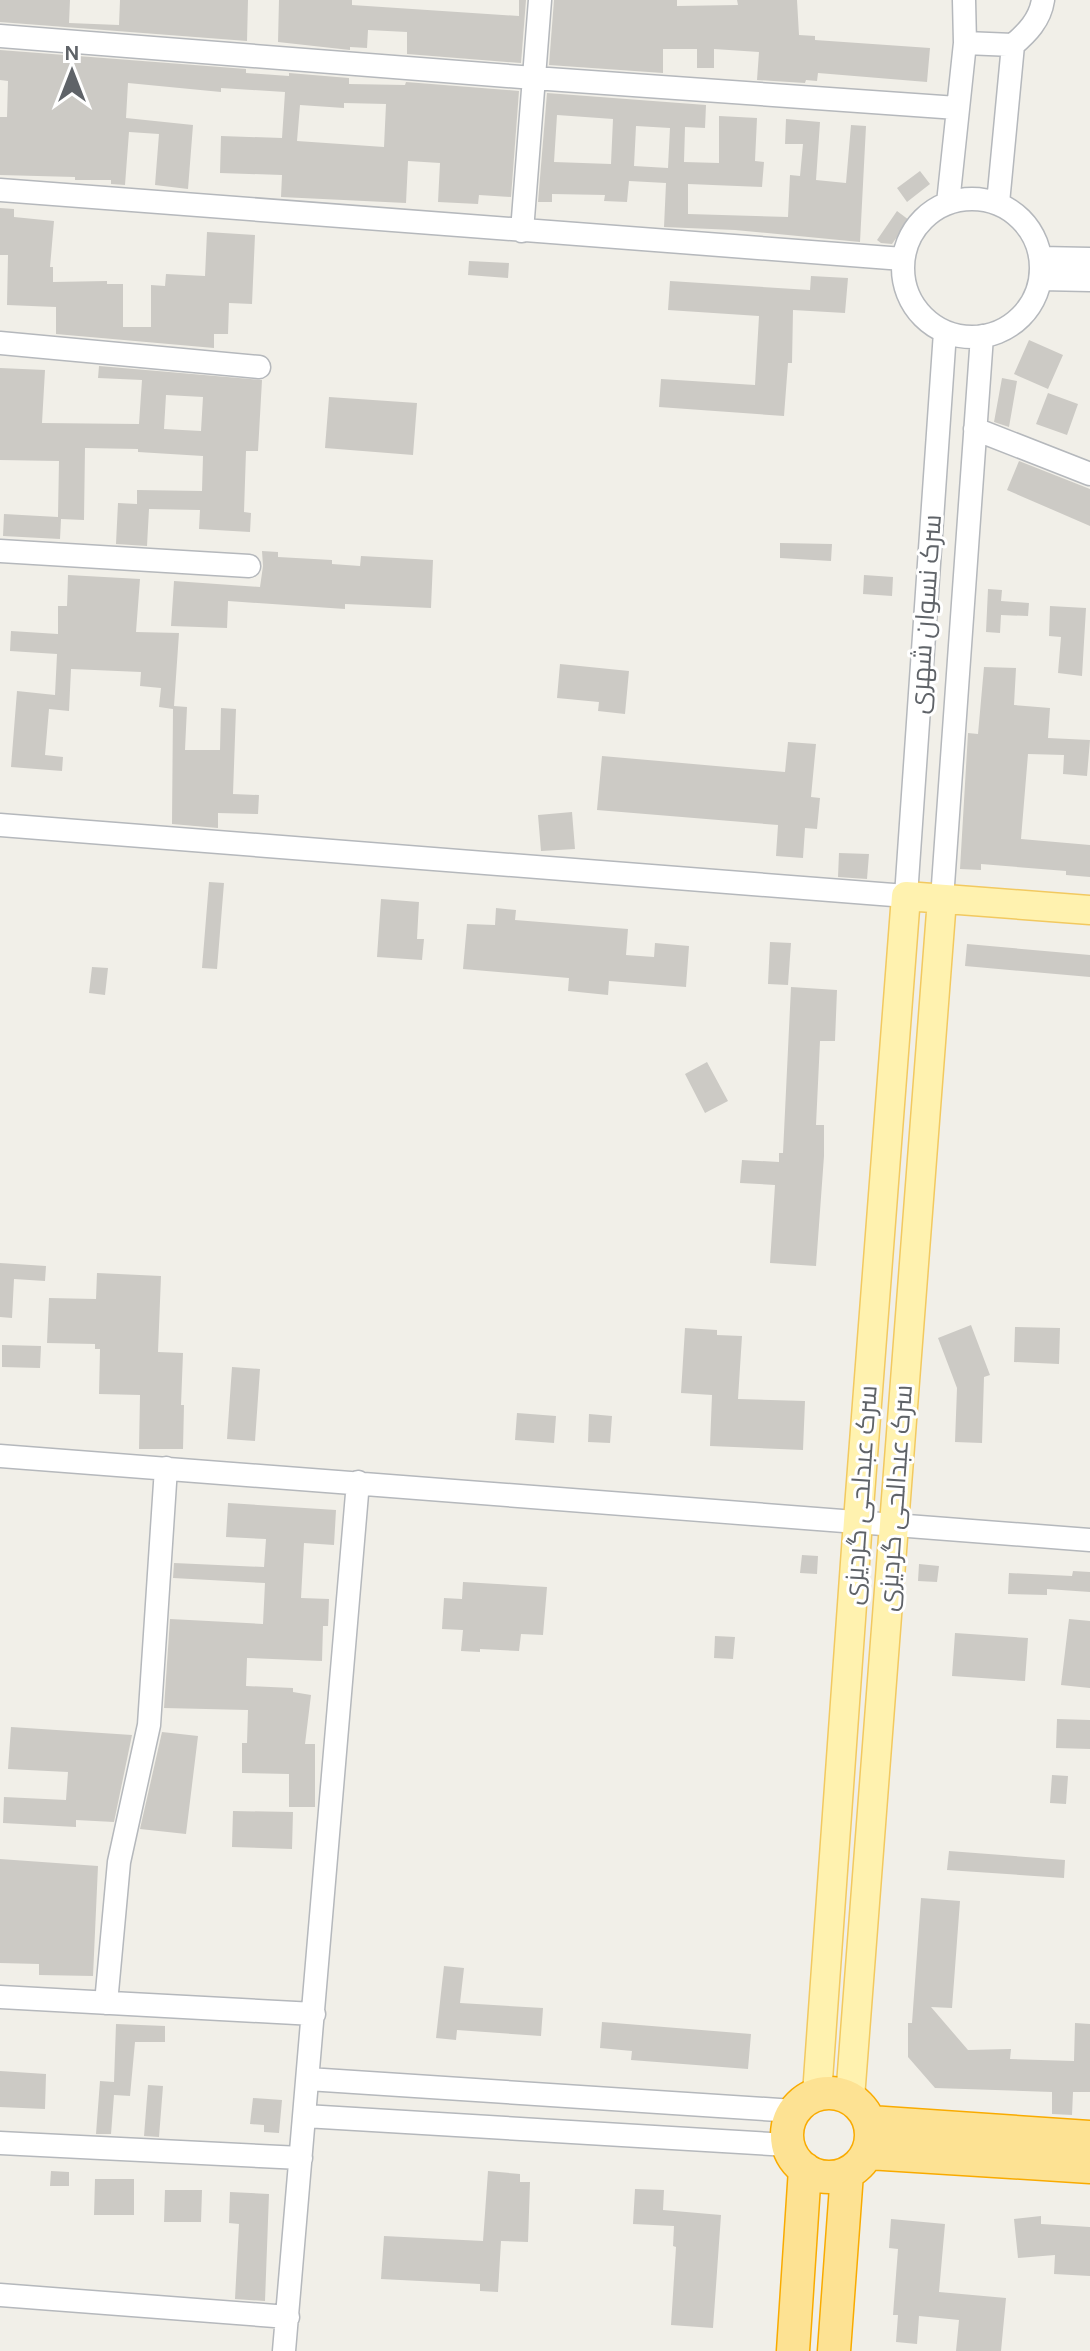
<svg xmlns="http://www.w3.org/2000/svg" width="1090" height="2351" viewBox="0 0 1090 2351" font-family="Karla,Cairo,sans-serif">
  <rect width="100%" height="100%" fill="#f1efe8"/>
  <!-- building -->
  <path fill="#cccac5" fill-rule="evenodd" d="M0,0H70L69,23L119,25L120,0H248L247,41L0,22Z
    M279,0H352V5L519,16V0H526L521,63L407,54V32L368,30L367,48L350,47V50L278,42Z
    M554,0H677V6L738,5L737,0H797L799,35L815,36V40L930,48L927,82L818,73L817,81L806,80L805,83L757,80L759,52L714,49V68H697V49H663V73L549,65Z
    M0,50L246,69V73L289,76V73L349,78V84L405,85L406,82L519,91L511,197L479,195L478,204L438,202L440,163L408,161L406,203L281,197L282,175L220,173L221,136L282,138L285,92L221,88V92L128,83L126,118L193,125L188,189L155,185L159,134L129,132L125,185L111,184V180H75V177L0,175V117H7L8,81L0,80ZM344,103L386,104L384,147L297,141L300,105L344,108Z
    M547,93L706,105L705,128L685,127L684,162L719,163V116L757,118L755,161L764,162L762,187L688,184V214L788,217L790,175L800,176L803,144H785L786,119L820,122L816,180L846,183L851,125L866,126L860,242L735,230L664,227L666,183L629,181L627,202L604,201L605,195L552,194V202H538ZM557,115L613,119L611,164L554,162ZM636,126L670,128L668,168L634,166Z
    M920,171L930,184L907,202L897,188Z
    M0,208L14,209V217L54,221L50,267H53V282L107,281V284H123V327H151V285L165,286L166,274L205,276L207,232L255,235L252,304L229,303L228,334H214V348L56,334V307L7,305L8,255H0Z
    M897,211L909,220L892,244L881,243L877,240Z
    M469,261L509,263L508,278L468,275Z
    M811,276L848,278L845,313L793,310L792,363H788L784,416L659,407L661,379L755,385L759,316L668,310L670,281L810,290Z
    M1029,340L1063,355L1048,389L1014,374Z
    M99,366L262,380L258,451H246L244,512L251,513L250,532L199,529L200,510L149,509L147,546L116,544L118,503L137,504V490L202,491L203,456L138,452V449L85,448L84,520L61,519L60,539L3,536L4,514L58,517L59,461L0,460V368L45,370L42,423L139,424L142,380L98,378ZM166,395L203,397L201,431L164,429Z
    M1002,378L1017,381L1009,427L994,422Z
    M1048,393L1078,404L1067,435L1036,424Z
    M329,397L417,403L413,455L325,448Z
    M1019,461L1090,489V526L1007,490Z
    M780,543L832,544L831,561L780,558Z
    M262,551L278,552V557L332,560V564L360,566L361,556L433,560L431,608L345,604V609L228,601L227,628L171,626L174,581L260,587L263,566Z
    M68,575L140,579L136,632L179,633L174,706L187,707L185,750H220L221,708L236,709L233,794L259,795L258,814L218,813V828L172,824L173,709L159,707L161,688L140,686L141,672L71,669L69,711L49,709L45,755L63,757L62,771L11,767L17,691L55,695L57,654L10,651L11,631L58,634V606H67Z
    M864,575L893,577L892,596L863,594Z
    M988,589L1002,590L1001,601L1029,603L1028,616L1001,615L1000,633L986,632Z
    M1050,606L1086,608L1082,676L1058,673L1061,637L1049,636Z
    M560,664L629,671L625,714L598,711L599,702L557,698Z
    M984,667L1016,668L1014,705L1050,708L1048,738L1090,740L1087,776L1063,774L1064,755L1028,754L1021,839L1090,845V877L1066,875V871L981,864V870L960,869L968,733L978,734Z
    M788,742L816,744L811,797L820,798L817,829L805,828L803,858L776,856L778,825L597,810L602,756L785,772Z
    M572,812L575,849L541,851L538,815Z
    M839,853L869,854L867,879L838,877Z
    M209,882L224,883L217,969L202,968Z
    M381,899L419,902L417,939H424L422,960L377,957Z
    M496,908L516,910L515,920L628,929L626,955L654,957L655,943L689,946L686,987L609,981L608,995L568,991L569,978L463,969L467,924L495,925Z
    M770,942L791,943L788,985L768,984Z
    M967,944L1090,955V977L965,966Z
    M92,967L108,968L105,995L89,993Z
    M791,987L837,990L835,1041H820L816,1125H824V1156L816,1266L770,1263L775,1185L740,1183L742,1160L779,1162V1153H783Z
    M707,1062L728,1101L705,1113L685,1074Z
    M0,1263L46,1266L45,1281L14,1279L12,1318L0,1317Z
    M97,1273L161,1276L158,1352L183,1353L181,1405H184L183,1449H139L140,1395L99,1394L100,1349H95V1344L47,1343L49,1298L96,1299Z
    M971,1325L990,1375L984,1377L982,1443L955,1442L957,1388L938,1338Z
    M1015,1327L1060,1328L1059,1364L1014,1362Z
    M685,1328L717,1330V1335L742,1336L738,1399L805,1401L803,1450L710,1446L712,1395L681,1393Z
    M2,1345L41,1346L40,1368L2,1367Z
    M232,1367L260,1369L255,1441L227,1439Z
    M517,1413L556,1416L554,1443L515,1440Z
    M589,1414L612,1416L610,1443L588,1442Z
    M228,1503L336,1510L334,1545L304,1543L301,1598L329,1599L328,1626H323L322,1661L247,1658L246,1686L293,1688V1692L311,1695L305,1744H315V1807H289V1774L242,1773V1743H247L248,1710L164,1708L170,1619L263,1624L265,1583L173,1578L174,1563L264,1567L266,1539L226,1537Z
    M802,1555L818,1556L817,1574L800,1573Z
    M919,1564L939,1566L937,1582L918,1581Z
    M1073,1571L1090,1572V1592L1047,1589V1595L1008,1594L1009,1573L1072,1576Z
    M463,1582L547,1587L543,1635L521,1634L519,1651L480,1649V1652L461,1651L463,1630L442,1629L444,1598L462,1599Z
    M1069,1619L1090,1621V1688L1061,1685Z
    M955,1633L1028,1638L1025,1681L952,1676Z
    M715,1636L735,1637L733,1659L714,1658Z
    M1057,1719L1090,1720V1749L1056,1748Z
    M11,1727L132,1735L114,1822L76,1820V1827L3,1823L4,1797L66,1800L68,1772L8,1769Z
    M162,1732L198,1736L186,1834L140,1829Z
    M1052,1775L1068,1776L1066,1804L1050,1803Z
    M233,1811L293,1812L292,1849L232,1847Z
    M949,1851L1065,1860L1064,1878L947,1870Z
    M0,1859L98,1866L93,1976L39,1975V1964L0,1963Z
    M921,1898L960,1901L952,2008L931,2007L968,2050L1011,2049L1010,2059L1074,2061L1075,2023L1090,2024V2092H1073L1072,2115L1052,2114V2092L935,2088L908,2057V2023H912Z
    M444,1966L464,1968L460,2003L543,2008L541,2036L457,2030L456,2040L436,2038Z
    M602,2022L751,2034L748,2069L631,2060L632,2051L600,2048Z
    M116,2024L165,2026V2042H135L130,2096L114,2095L111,2134H96L100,2081L114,2082Z
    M0,2071L46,2074L45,2109L0,2107Z
    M148,2085L163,2086L159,2137L144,2136Z
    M253,2098L282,2100L279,2133L264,2132V2125L250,2124Z
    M51,2171L69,2172V2186H50Z
    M488,2171L520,2174V2182H530L528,2242L501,2241L498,2292L480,2291V2284L381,2279L384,2236L483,2241Z
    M95,2179H134V2215H94Z
    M635,2189L664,2190L663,2210L721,2215L713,2328L671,2325L676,2247L673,2246L674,2226L633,2224Z
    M165,2190H202L201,2222H164Z
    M230,2192L269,2194L265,2301L235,2299L239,2224L229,2223Z
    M1041,2216V2224L1090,2227V2276L1054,2274L1055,2255L1018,2258L1014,2219Z
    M891,2219L945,2224L939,2292L1006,2298L1001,2351H956L959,2320L919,2316L917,2344L896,2342L898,2315H893L898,2249L889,2248Z"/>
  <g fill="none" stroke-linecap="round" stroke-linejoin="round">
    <!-- minor casing -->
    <g stroke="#b5b8bc" stroke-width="25">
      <path id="minor" d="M0,36L534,78L957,108
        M965,43L1013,45L998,203
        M1013,45C1027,33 1040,20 1043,0
        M0,190L903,259
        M903 268a69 69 0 1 1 138 0a69 69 0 1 1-138 0Z
        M948,203L965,43L964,0
        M522,231L540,0
        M1041,258L1090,259
        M1041,279L1090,280
        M0,343L259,367
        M975,429L1090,474
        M0,551L249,566
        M0,825L906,896L945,332
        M942,899L982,336
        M0,1456L1090,1540
        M0,1997L314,2014
        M106,2003L119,1862L149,1725L166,1468
        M308,2079L794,2111
        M305,2116L788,2145
        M0,2143L301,2158
        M0,2295L288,2317
        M284,2351L358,1482"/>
    </g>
    <!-- major casing -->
    <g stroke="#f2c960" stroke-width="31">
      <path id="major" d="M817,2094L858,1521L906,896L1090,910
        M850,2098L942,899"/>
    </g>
    <!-- highway casing -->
    <g stroke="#f9ab00" stroke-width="35">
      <path id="highway" d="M787 2135a42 42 0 1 1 84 0a42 42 0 1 1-84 0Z
        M870,2122L1090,2137
        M868,2153L1090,2167
        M793,2351L805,2169
        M834,2351L847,2173"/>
    </g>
    <!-- minor -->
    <use href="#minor" stroke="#fff" stroke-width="22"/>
    <!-- major -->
    <use href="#major" stroke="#fff2af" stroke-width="28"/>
    <!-- highway -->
    <use href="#highway" stroke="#fde293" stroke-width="32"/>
  </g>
  <g text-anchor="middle" stroke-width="6" stroke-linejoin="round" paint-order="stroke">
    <!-- street labels -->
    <g font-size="26" fill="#5f6368" stroke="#fff">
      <text transform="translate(925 614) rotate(-86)" y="9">سرک نسوان شهری</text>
      <text transform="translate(860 1495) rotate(-86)" y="9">سرک عبدلحی گردیزی</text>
      <text transform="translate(895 1498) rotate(-86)" y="9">سرک عبدالحی گردیزی</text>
    </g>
  </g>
  <!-- north arrow -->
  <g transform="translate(72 72)" stroke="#ffffff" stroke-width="6" paint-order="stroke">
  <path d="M0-6L14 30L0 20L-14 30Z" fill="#5f6368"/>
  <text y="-12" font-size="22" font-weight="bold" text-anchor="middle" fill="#5f6368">N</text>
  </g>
</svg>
